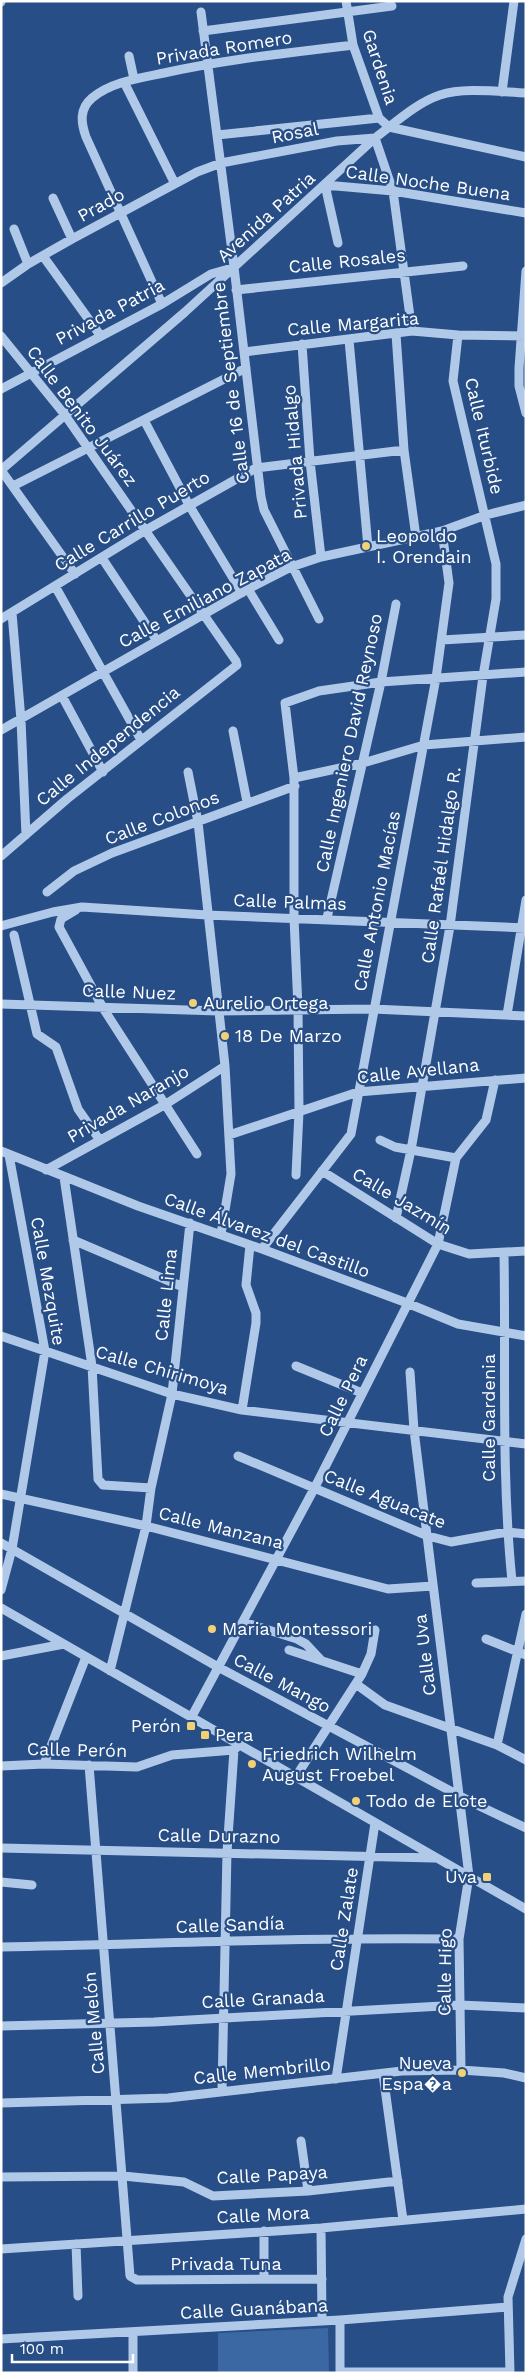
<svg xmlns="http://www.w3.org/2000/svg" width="527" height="2374" viewBox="0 0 527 2374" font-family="'Work Sans',sans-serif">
  <rect width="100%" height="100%" fill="#274e86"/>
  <!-- green -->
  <path fill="#3b67a2" d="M328,2328L329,2373H218V2333Z"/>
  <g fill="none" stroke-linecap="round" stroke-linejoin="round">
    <!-- minor -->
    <path stroke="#b1c9e8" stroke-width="9" d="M346,1L353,45L379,118L389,127L526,157
      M1,2V1
      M201,12L234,267L261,497L264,510L319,619
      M203,31L392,6
      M129,56L134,79
      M124,82L174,182
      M502,92L514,1
      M217,135L379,118
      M53,198L72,239
      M14,229L28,264
      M338,243L325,185L393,191L526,213
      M43,256L100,335
      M526,271L519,368V386L526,413
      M1,283L28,264L72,239L197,172L221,163L337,141L375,138L393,191L412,331
      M236,290L463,266
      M162,304L86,137C81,123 79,109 92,98C111,82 140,78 164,73C226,59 290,53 353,45
      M396,334L404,450L416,537
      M1,336L65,415L236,661L237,665L67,799L1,856
      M349,340L368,547
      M302,344L310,461L321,557
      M244,352L412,331L458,335L526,336
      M1,389L162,304L211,274L232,268
      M144,420L189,505L242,593
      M1,470L185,312L375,138C395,123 416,103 440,95C463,87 501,92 526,93
      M1,470L75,574
      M13,486L246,368
      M102,558L157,641
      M55,586L141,740
      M248,589L279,640
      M12,613L21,720L26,835
      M1,619L146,530L256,468L404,450
      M442,640L526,635
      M62,696L103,772
      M1,730L248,589L291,567L321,557L442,531L486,515L526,505
      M233,731L247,802
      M188,772L198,822L225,1066L231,1174L221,1234
      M294,778L363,763L424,745L526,737
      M47,892L74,871L112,853L295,786
      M76,910L61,919L59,927L103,1008L197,1154
      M327,918L381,682L396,604
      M1,926L53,912L82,907L207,915L526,928
      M14,935L37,1034L56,1047L78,1109L99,1139
      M1,1004L218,1011L373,1009L526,1016
      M507,1015L526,900
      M229,1135L358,1092L526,1078
      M380,1140L395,1147L456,1158
      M1,1151L138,1206L262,1249L407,1303L458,1324L526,1336
      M46,1170L166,1104L225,1066
      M322,1171L438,1244L469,1254L526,1251
      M296,1175L299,1112L298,1008L294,918V778L285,703L319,691L381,682L526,672
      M64,1177L92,1366L98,1479L103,1485L151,1488
      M396,1218L411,1150L450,926L483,676L496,599V564L453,381L458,335
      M73,1240L183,1287
      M262,1249L351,1134L436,678L449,583L442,531
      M504,1254C506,1363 501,1472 512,1581
      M1,1336L172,1394L242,1410L526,1444
      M296,1366L362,1393
      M410,1372L414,1430L469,1876L459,1939L461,2070
      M242,1410L256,1323V1313L246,1285L250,1245
      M238,1456L428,1536L451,1542L507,1532L526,1534
      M1,1494L146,1526L388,1589L433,1586
      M1,1543L218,1667L473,1803L526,1828
      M476,1583L526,1581
      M1,1590L12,1549L45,1351L9,1155
      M1,1608L526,1909
      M243,1622L297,1639L306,1644L321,1660
      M486,1639L526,1655
      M289,1650L362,1674
      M1,1656L64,1644
      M110,1671L146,1526L151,1488L172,1394L190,1223
      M356,1684L385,1705L497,1745L526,1760
      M191,1718L314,1489L438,1244L456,1158L486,1120L495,1080
      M497,1745L526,1614
      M44,1764L86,1657
      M89,1765L130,2276L137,2280L322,2279
      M1,1766L44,1764L137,1767L172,1755L234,1750L238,1746
      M295,1778L362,1674L371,1654L375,1630
      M1,1848L434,1858
      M1,1882L32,1885
      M1,1947C154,1944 306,1937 459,1939
      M1,2026L154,2022L460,2005L526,2008
      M383,2074L403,2220
      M336,2079L375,1823
      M222,2090L227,1852L234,1750
      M1,2103L168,2098L402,2071L461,2070L504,2073L526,2078
      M301,2141L308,2191
      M1,2177L123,2176L184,2182L213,2196L308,2191L398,2181
      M321,2228L322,2320
      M76,2244L78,2296
      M1,2249L321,2228L526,2209
      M264,2279V2231
      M340,2320V2373
      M133,2332V2373
      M1,2339L340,2320L508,2307
      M340,2372H510
      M510,2373L508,2297L526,2239"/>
  </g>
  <!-- markers -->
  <g fill="#f1d076" stroke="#274e86" stroke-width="2">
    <circle cx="366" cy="546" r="5"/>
    <circle cx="193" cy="1003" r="5"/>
    <circle cx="225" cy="1036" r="5"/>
    <circle cx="212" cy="1629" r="5"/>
    <rect x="186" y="1721" width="10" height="10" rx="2.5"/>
    <rect x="200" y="1730" width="10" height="10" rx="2.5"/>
    <circle cx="252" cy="1764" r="5"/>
    <circle cx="356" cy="1801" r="5"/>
    <rect x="482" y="1872" width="10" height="10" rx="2.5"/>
    <circle cx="462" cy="2073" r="5"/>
  </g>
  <g text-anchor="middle" stroke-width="4.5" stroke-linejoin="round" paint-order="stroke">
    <!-- street labels -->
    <g font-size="18" fill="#fff" stroke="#274e86">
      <text transform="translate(224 48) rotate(-9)" y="6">Privada Romero</text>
      <text transform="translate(380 67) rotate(72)" y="6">Gardenia</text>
      <text transform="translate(295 133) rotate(-11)" y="6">Rosal</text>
      <text transform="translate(428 183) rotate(8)" y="6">Calle Noche Buena</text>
      <text transform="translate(101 205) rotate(-29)" y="6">Prado</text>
      <text transform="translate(266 217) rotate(-42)" y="6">Avenida Patria</text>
      <text transform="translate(347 261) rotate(-6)" y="6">Calle Rosales</text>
      <text transform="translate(110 312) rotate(-28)" y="6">Privada Patria</text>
      <text transform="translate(353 324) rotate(-5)" y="6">Calle Margarita</text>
      <text transform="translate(231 383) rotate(-97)" y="6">Calle 16 de Septiembre</text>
      <text transform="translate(82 416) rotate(53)" y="6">Calle Benito Juárez</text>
      <text transform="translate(484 436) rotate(77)" y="6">Calle Iturbide</text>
      <text transform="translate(295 452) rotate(-95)" y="6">Privada Hidalgo</text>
      <text transform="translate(132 521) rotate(-31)" y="6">Calle Carrillo Puerto</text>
      <text transform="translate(205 598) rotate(-28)" y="6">Calle Emiliano Zapata</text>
      <text transform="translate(349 743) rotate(-78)" y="6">Calle Ingeniero David Reynoso</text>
      <text transform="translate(108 746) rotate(-39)" y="6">Calle Independencia</text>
      <text transform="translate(162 818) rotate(-21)" y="6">Calle Colonos</text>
      <text transform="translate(441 865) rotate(-82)" y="6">Calle Rafaél Hidalgo R.</text>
      <text transform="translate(377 901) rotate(-79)" y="6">Calle Antonio Macías</text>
      <text transform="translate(290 902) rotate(2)" y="6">Calle Palmas</text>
      <text transform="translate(129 992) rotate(2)" y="6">Calle Nuez</text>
      <text transform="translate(418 1071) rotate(-6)" y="6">Calle Avellana</text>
      <text transform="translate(128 1104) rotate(-30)" y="6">Privada Naranjo</text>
      <text transform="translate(402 1201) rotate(31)" y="6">Calle Jazmín</text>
      <text transform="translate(267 1235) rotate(20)" y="6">Calle Álvarez del Castillo</text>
      <text transform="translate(48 1281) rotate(80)" y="6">Calle Mezquite</text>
      <text transform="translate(166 1295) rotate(-84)" y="6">Calle Lima</text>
      <text transform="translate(162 1370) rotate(16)" y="6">Calle Chirimoya</text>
      <text transform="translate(343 1396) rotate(-64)" y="6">Calle Pera</text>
      <text transform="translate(489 1418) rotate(-90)" y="6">Calle Gardenia</text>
      <text transform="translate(385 1499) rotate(22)" y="6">Calle Aguacate</text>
      <text transform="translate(221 1528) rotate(14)" y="6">Calle Manzana</text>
      <text transform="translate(425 1655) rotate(-97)" y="6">Calle Uva</text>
      <text transform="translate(282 1683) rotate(28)" y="6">Calle Mango</text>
      <text transform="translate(77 1750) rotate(1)" y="6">Calle Perón</text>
      <text transform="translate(219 1836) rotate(1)" y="6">Calle Durazno</text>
      <text transform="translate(344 1919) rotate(-81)" y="6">Calle Zalate</text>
      <text transform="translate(230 1925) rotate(-2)" y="6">Calle Sandía</text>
      <text transform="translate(445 1972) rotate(-89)" y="6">Calle Higo</text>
      <text transform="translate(263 1999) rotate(-3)" y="6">Calle Granada</text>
      <text transform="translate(94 2023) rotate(-95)" y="6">Calle Melón</text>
      <text transform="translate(262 2071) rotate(-6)" y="6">Calle Membrillo</text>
      <text transform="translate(272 2175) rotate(-3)" y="6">Calle Papaya</text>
      <text transform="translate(263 2215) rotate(-3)" y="6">Calle Mora</text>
      <text x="226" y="2270">Privada Tuna</text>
      <text transform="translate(254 2309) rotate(-3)" y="6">Calle Guanábana</text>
    </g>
    <!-- poi labels -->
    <g font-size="18" fill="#fff" stroke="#274e86" text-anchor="start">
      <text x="376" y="542">Leopoldo<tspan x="376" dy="21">I. Orendain</tspan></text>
      <text x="203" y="1009">Aurelio Ortega</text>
      <text x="235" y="1042">18 De Marzo</text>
      <text x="222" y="1635">Maria Montessori</text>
      <text x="181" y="1732" text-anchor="end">Perón</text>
      <text x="215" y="1741">Pera</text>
      <text x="262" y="1760">Friedrich Wilhelm<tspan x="262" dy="21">August Froebel</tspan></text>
      <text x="366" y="1807">Todo de Elote</text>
      <text x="477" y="1883" text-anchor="end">Uva</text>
      <text x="452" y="2069" text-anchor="end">Nueva<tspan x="452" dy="21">Espa�a</tspan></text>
    </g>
  </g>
  <!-- border -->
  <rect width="527" height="2374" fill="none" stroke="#ffffff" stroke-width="5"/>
  <!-- scale -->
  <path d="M12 2354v8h121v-8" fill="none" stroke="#ffffff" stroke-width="2.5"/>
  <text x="20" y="2354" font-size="15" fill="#ffffff" stroke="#274e86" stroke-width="4" paint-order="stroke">100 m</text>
</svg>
